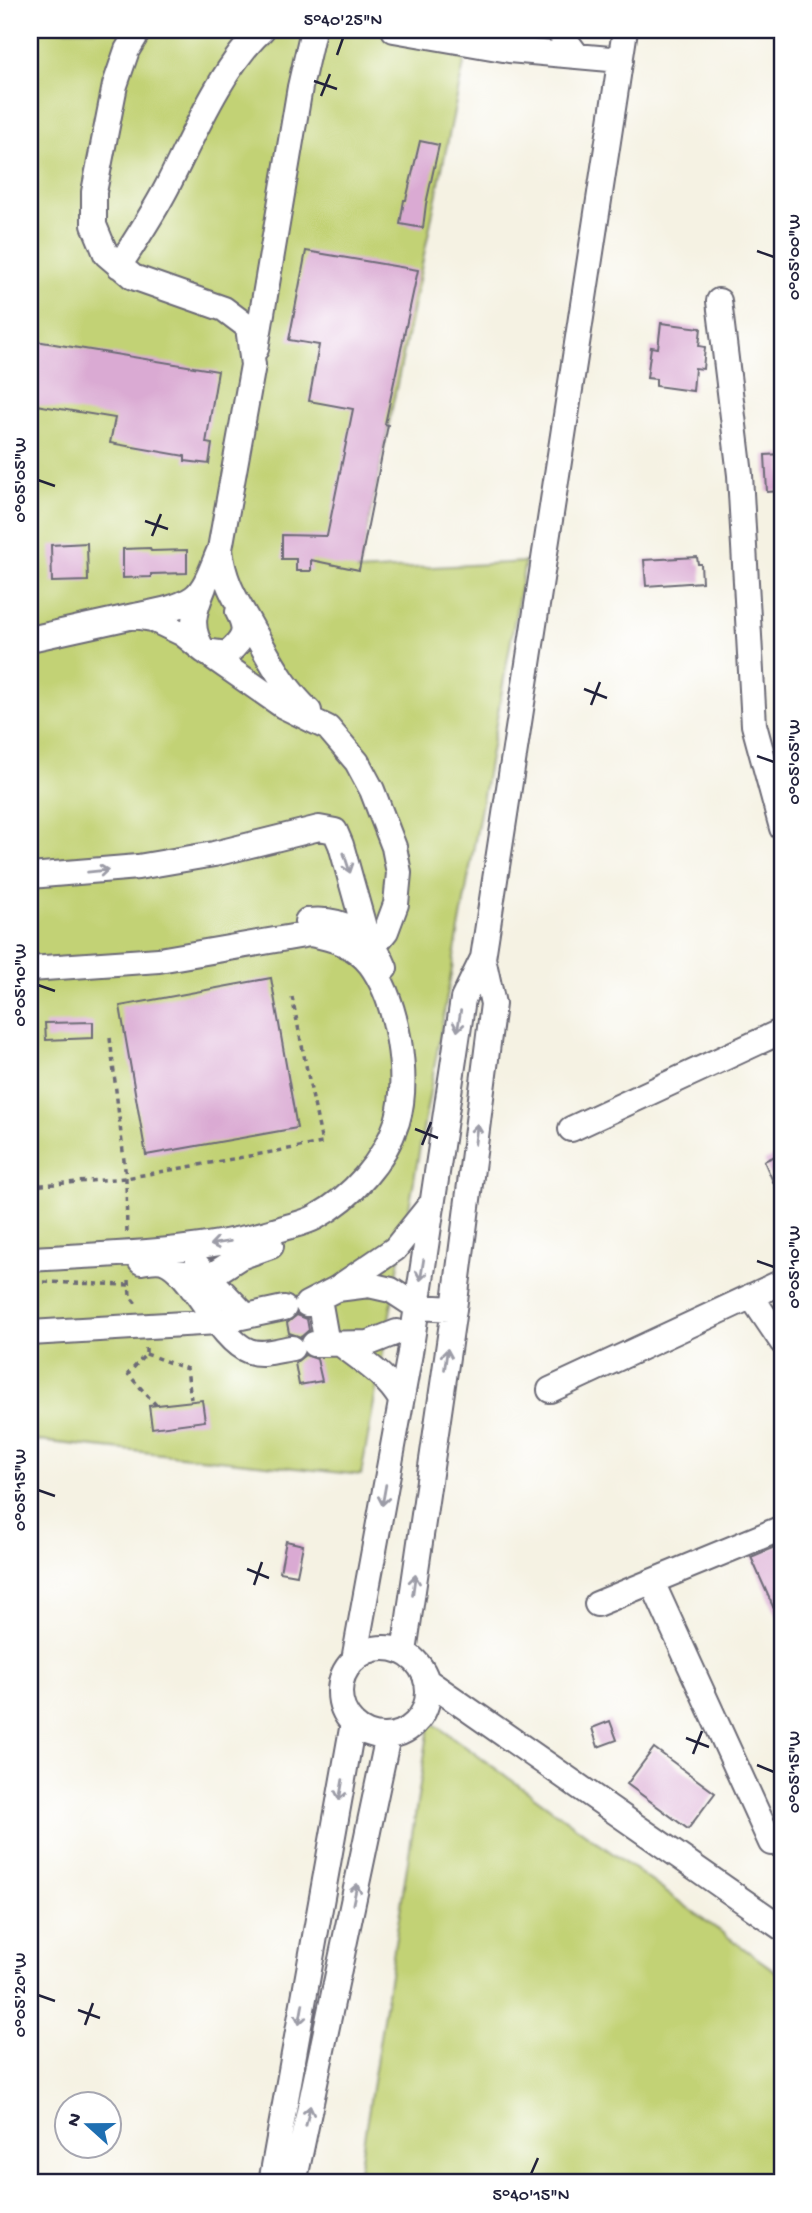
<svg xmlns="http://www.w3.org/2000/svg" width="812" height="2213" viewBox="0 0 812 2213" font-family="'Gochi Hand',sans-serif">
  <rect width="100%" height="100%" fill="#fff"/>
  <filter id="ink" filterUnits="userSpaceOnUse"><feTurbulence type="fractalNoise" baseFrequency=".0143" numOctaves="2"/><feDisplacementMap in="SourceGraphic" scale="14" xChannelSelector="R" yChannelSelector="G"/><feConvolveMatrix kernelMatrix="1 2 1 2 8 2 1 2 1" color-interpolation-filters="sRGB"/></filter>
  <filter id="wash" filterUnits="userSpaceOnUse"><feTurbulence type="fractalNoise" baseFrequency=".00686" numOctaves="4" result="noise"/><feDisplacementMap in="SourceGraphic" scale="28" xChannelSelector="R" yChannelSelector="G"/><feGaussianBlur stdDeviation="1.57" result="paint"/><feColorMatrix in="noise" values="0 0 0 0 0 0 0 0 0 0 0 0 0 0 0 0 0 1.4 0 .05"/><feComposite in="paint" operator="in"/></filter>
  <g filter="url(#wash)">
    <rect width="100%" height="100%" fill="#f5f2e3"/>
    <!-- pitch -->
    <path fill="#c2d274" stroke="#727a58" stroke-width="2" d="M30,30H471L358,571L525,562L361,1475L30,1440Z
      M430,1721L782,1976V2183H357Z"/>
    <g id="blocks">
      <!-- building -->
      <path fill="#daaad3" d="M420,141L439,145L426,204L423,228L400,224L404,200H406Z
        M306,251L418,270L385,424L388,425L359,570L311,560V571H296V559H282V535L327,536L353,409L309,401L319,345L289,340Z
        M661,323L701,328L699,346L705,347L703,369L695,368L693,391L656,386V379L647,378L651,347L658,348Z
        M30,340L218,371L206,443L212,444L209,464L185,461V456L110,443L115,418L30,404Z
        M782,454V491L767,492L765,455Z
        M87,543L88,581L52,582L51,545Z
        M150,548L151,551L187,550V573L151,574V577L123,578V549Z
        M697,557L698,564H701L702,582L646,586L644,560Z
        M271,978L297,1128L146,1155L120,1006Z
        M93,1022V1038L46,1040L45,1023Z
        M782,1153V1202L764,1161Z
        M297,1315L307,1319L309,1330L301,1337L289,1333L287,1323Z
        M305,1355L317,1359L322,1381L299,1385L295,1363Z
        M202,1400L205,1421L152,1428L149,1406Z
        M286,1541L303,1545L297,1575L280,1572Z
        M782,1544V1627L751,1557Z
        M610,1721L617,1740L598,1747L592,1728Z
        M654,1748L715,1793L688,1829L627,1784Z"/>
    </g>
  </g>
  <g filter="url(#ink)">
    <use href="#blocks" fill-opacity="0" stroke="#6c6b76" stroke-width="2"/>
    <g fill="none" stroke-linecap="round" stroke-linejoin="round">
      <!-- minor casing -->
      <g stroke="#6c6b76" stroke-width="28">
        <path id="minor" d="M394,30L509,50L621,60
          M558,30L576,54
          M119,266C136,240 153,214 167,187C192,138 222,66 262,30
          M719,301L740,475L754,725L782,828
          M256,349L300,87L313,30
          M220,550C224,584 237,601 253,630C270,659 283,687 309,711
          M204,587C194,611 188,628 204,651L227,654C243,640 249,632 238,612
          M134,616C153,612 177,609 193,598C207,588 213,564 220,549L253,365L248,327L224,309L133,277L106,254L94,225V192L115,85L127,50L139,30
          M30,639L134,616L152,619L183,634L204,651L283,706L328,728L357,762L372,790L394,847L399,873L396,904L386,931L374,946
          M30,876L138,867L214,854L319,828L335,831L341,845L367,938
          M307,921C344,917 371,933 385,968
          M30,969L159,960L310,934C333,938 355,945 370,964C398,1002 410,1078 397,1122C384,1162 352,1197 316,1217C305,1223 293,1225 281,1229C201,1253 113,1254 30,1259
          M571,1129L782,1031
          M141,1262C149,1261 156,1259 163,1261C191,1269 218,1340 249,1351C263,1356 278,1350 292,1348
          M197,1265L245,1315
          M192,1288L240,1257L271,1246
          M337,1289L369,1285L391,1290L417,1307L454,1309
          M751,1296L782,1342
          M319,1299L327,1344
          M307,1304L336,1289L395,1249L431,1204
          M30,1333L218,1322L284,1308
          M314,1344L369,1343L397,1332
          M342,1345C364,1362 387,1376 401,1400
          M550,1390L782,1282
          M652,1582L771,1843
          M597,1604L782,1528
          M340 1692a44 44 0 1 1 88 0a44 44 0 1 1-88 0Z
          M404,1652L454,1309L493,1004L483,958
          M354,1660L410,1353L463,999L483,958L625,30
          M426,1680L782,1928
          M271,2183L353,1723
          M294,2183L388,1736"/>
      </g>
      <!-- path -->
      <path stroke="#6c6b76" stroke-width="3.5" stroke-dasharray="5 5" stroke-linecap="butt" d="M110,1038L126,1178L127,1234
        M30,1186L126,1178L322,1143L292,997
        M129,1280L130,1296L137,1305
        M44,1282L129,1285
        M146,1348V1354L128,1374L156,1405
        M146,1354L187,1369L191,1399"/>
      <!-- minor -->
      <use href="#minor" stroke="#fff" stroke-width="24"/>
    </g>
    <!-- one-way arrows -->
    <defs><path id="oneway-shaft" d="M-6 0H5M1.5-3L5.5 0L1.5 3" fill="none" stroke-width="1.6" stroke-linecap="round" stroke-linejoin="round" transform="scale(1.75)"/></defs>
    <g stroke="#9c9ca7">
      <use href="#oneway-shaft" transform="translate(347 863) rotate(72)"/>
      <use href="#oneway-shaft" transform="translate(98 871) rotate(-6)"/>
      <use href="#oneway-shaft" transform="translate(459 1021) rotate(99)"/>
      <use href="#oneway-shaft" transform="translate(476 1134) rotate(-83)"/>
      <use href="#oneway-shaft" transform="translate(220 1243) rotate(171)"/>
      <use href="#oneway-shaft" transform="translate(422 1270) rotate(99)"/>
      <use href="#oneway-shaft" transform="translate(446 1359) rotate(-82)"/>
      <use href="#oneway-shaft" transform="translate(384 1495) rotate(100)"/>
      <use href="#oneway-shaft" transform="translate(414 1585) rotate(-82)"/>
      <use href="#oneway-shaft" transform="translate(341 1790) rotate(100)"/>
      <use href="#oneway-shaft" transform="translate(355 1894) rotate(-78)"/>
      <use href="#oneway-shaft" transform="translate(301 2014) rotate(100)"/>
      <use href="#oneway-shaft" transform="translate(308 2116) rotate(-78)"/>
    </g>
  </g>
  <!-- ticks -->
  <path fill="none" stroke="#22223b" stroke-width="2.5" d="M337,55L343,38M314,81L337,89M321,96L330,74M757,251L774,257M38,480L55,486M145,521L168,529M152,536L161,514M584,689L607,698M591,705L600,682M757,756L774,762M38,985L55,991M415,1129L438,1138M422,1145L431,1122M757,1261L774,1267M38,1490L55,1496M247,1569L269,1578M254,1585L262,1562M686,1738L709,1747M693,1754L702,1731M757,1765L774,1772M38,1995L55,2001M78,2010L100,2018M85,2025L93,2003M531,2174L538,2158"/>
  <!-- margin -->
  <rect width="812" height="2213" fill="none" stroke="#fff" stroke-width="77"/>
  <!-- north arrow -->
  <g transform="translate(88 2125) rotate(291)"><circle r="33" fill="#ffffff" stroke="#a7a7b1" stroke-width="2"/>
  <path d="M0-5L12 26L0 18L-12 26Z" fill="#1f6fb2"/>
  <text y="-10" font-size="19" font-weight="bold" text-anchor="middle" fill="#22223b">N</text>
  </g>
  <rect x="38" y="38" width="736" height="2136" fill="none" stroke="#22223b" stroke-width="2.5"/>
  <g font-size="18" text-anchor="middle" fill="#22223b">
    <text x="343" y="25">5°40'25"N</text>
    <text transform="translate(793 257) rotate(-90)" y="6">0°05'00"W</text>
    <text transform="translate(19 480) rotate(-90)" y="6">0°05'05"W</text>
    <text transform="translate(793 762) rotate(-90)" y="6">0°05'05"W</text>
    <text transform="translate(19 985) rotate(-90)" y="6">0°05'10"W</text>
    <text transform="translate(793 1267) rotate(-90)" y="6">0°05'10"W</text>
    <text transform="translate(19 1490) rotate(-90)" y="6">0°05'15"W</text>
    <text transform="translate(793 1772) rotate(-90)" y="6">0°05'15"W</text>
    <text transform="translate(19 1995) rotate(-90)" y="6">0°05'20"W</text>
    <text x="531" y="2200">5°40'15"N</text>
  </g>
</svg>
